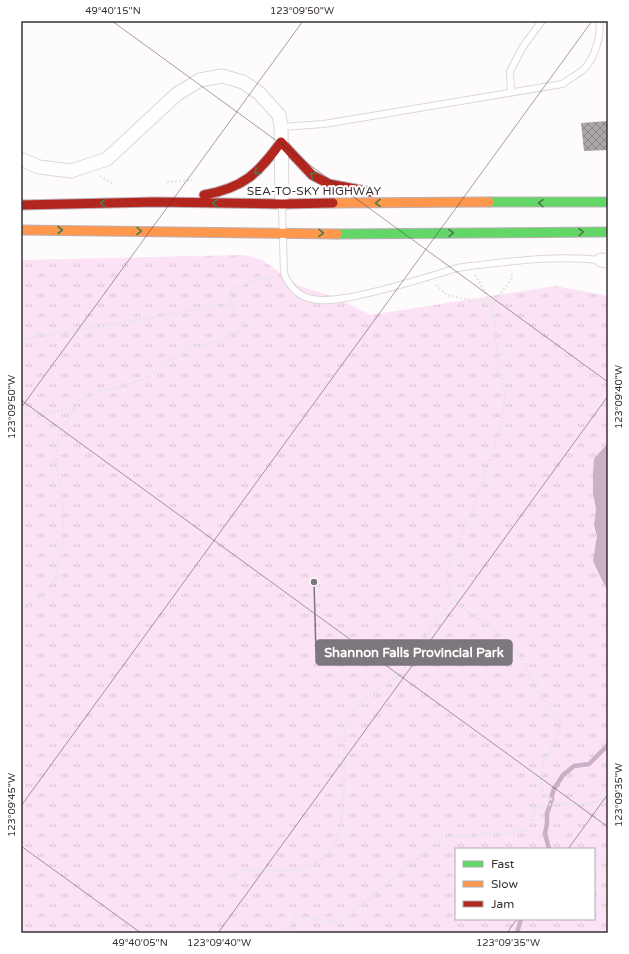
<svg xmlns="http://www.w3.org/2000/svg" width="629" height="954" viewBox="0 0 629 954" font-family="'Varela Round',sans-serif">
  <defs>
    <pattern id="park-tufts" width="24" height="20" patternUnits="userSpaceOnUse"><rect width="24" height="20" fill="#fbe2f4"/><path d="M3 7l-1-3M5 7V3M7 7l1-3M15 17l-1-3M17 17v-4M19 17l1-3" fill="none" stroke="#d8c2d2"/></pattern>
    <pattern id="building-cross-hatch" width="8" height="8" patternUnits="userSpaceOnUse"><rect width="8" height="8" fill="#aba6a9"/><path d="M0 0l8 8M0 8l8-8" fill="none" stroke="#8c888a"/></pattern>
  </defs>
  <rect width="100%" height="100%" fill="#fefbfd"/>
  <!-- park -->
  <path fill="url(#park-tufts)" fill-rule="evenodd" d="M244,255L262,260L297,285L331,296L371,315L555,286L608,296V933H21V260ZM456,849H594V919H456Z"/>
  <!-- water -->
  <path fill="#cdafc6" d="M608,443V589L603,582L593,561L597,536L594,525L596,509L593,493V472L594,459Z"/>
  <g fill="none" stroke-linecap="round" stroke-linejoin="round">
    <!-- stream -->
    <path stroke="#cdafc6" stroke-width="4.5" d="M549,849L545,833L547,824V813L552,800V795L554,789L563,775L574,766L589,764L608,745
      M517,933L521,919"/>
  </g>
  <!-- building -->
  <path fill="url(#building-cross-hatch)" d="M608,121V150L584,151L581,123Z"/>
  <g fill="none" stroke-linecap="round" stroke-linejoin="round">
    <!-- lane casing -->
    <g stroke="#ddd7db" stroke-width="8">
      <path id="lane" d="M511,92L510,71L524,45L542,21
        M281,127L324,124L562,84C569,79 577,75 583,70C594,60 602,35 599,21
        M282,208L284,273C289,286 297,296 312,299C324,302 339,299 351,297C387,290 422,279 457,268L470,266C514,261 557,255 601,260"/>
    </g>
    <!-- street casing -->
    <g stroke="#ddd7db" stroke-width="15">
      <path id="street" d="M21,159L39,167L71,171L107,159L177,94L200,80L222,76L243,82L259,93L279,115L281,127L282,204
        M601,260L608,261"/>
    </g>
    <!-- fast casing -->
    <g stroke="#bbb1b8" stroke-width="11">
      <path id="fast" d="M489,202H608
        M337,234L608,232"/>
    </g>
    <!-- slow casing -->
    <g stroke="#bbb1b8" stroke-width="11">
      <path id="slow" d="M333,203L489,202
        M21,230L337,234"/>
    </g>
    <!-- jam casing -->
    <g stroke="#bbb1b8" stroke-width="11">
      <path id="jam" d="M204,195C243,188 258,174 281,142L312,175L329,184L371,192
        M21,205L156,202L282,204L333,203"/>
    </g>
    <!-- path -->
    <path stroke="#e6e6e6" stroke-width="2.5" stroke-dasharray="2 2" stroke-linecap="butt" d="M100,176L113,184
      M167,182L192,180
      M475,275L492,305L496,336L499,368L505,394L502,422L474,507L447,569V583L451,595L459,604L474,616L497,630L512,645L550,709L561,722L559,734L542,766L541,779L542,790L545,795L557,803
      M436,285L447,295L492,305L512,278V272
      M21,339L231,304
      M21,416L31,414L76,408
      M21,611L50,587L57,575L63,540V507L56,462L59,432L80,401L93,392L123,387L149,377L168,361L190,348L214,343L240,331L243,327L242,322L231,304L230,290L254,281L276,276
      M229,877L243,870H297L310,866L326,856L336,844L341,819L344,785L345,730L352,711L367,697L396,677L413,659L436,619L455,599
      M285,933L296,916L340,922L442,838L526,831L535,808L557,803L574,805L586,804L608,798"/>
    <!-- lane -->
    <use href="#lane" stroke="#fffeff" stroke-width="6"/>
    <!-- street -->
    <use href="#street" stroke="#fffeff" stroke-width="13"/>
    <!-- fast -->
    <use href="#fast" stroke="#63d668" stroke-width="9"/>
    <!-- slow -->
    <use href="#slow" stroke="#ff974d" stroke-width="9"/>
    <!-- jam -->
    <use href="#jam" stroke="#b3261e" stroke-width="9"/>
  </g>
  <!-- one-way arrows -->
  <defs><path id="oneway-chevron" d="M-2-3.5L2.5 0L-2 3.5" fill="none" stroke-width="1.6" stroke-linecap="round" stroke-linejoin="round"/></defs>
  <g stroke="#4b7a4c">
    <use href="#oneway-chevron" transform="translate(257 172) rotate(138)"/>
    <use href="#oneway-chevron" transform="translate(313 175) rotate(-145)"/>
    <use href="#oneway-chevron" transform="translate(103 203) rotate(179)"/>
    <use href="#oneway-chevron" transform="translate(215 203) rotate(-179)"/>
    <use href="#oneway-chevron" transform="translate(378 203) rotate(179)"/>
    <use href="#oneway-chevron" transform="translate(541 203) rotate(-179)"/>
    <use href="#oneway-chevron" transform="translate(60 230)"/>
    <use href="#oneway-chevron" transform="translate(139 231) rotate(1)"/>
    <use href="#oneway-chevron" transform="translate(581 232) rotate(-1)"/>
    <use href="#oneway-chevron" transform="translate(321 233) rotate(1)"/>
    <use href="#oneway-chevron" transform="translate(451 233) rotate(-1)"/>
  </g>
  <!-- ticks -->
  <path fill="none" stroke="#382f36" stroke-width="1" stroke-opacity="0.45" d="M112,21L608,382M21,400L608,827M21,408L303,21M21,806L592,21M21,846L141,933M568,849L608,794M218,933L608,396M507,933L517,919"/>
  <g text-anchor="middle" stroke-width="4" stroke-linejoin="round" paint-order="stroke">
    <!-- street labels -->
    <g font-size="12" fill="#382f36" stroke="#fff">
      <text x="314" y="195">SEA-TO-SKY HIGHWAY</text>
    </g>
  </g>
  <!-- callouts -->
  <path fill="none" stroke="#7d767c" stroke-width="1.5" d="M314 582L316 653"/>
  <circle fill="#7d767c" stroke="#fff" stroke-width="1.5" cx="314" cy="582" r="4"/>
  <rect fill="#7d767c" stroke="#7d767c" stroke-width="1.5" x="316" y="640" width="196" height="25" rx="4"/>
  <g font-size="13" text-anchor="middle" font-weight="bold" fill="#fff">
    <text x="414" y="657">Shannon Falls Provincial Park</text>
  </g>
  <!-- border -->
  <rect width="629" height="954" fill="none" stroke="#ffffff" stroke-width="44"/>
  <!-- legend -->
  <rect x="455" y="848" width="140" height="72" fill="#ffffff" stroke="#afacaf"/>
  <rect x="463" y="861" width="20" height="6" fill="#63d668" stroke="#afacaf"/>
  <text x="491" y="868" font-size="12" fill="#382f36">Fast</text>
  <rect x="463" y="881" width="20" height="6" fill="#ff974d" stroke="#afacaf"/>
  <text x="491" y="888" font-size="12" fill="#382f36">Slow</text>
  <rect x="463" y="901" width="20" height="6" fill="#b3261e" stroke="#afacaf"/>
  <text x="491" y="908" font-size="12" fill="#382f36">Jam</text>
  <rect x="22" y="22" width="585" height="910" fill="none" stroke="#382f36" stroke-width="1.5"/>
  <g font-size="10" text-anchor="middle" fill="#382f36">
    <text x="113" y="14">49°40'15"N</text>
    <text x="302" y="14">123°09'50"W</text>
    <text transform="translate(618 397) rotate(-90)" y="4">123°09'40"W</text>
    <text transform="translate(11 407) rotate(-90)" y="4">123°09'50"W</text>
    <text transform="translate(618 795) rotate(-90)" y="4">123°09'35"W</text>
    <text transform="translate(11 805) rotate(-90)" y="4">123°09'45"W</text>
    <text x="140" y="946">49°40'05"N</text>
    <text x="219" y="946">123°09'40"W</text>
    <text x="508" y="946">123°09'35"W</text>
  </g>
</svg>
